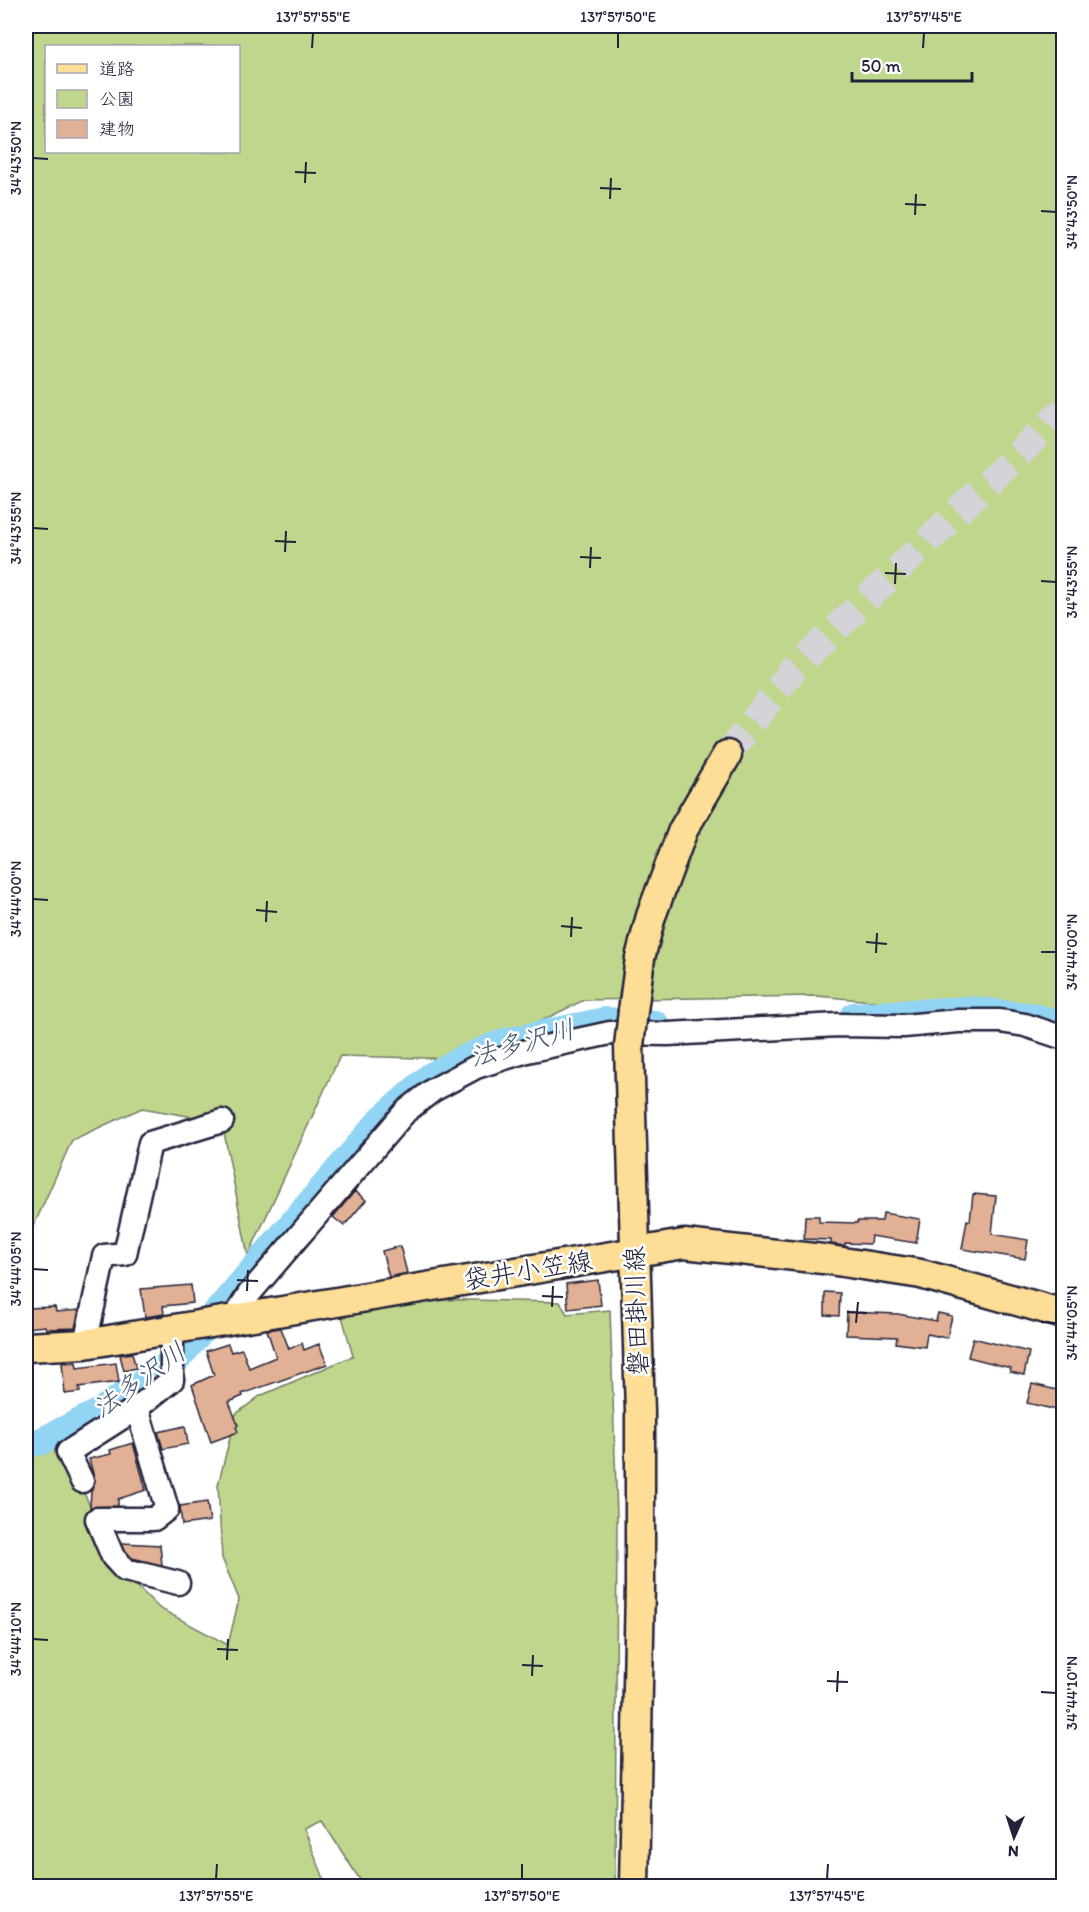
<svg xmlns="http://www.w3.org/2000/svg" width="1089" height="1912" viewBox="0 0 1089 1912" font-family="Itim,'Klee One',sans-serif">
  <rect width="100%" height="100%" fill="#fff"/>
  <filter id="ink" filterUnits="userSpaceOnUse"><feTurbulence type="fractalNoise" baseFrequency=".0167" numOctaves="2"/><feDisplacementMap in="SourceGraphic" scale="12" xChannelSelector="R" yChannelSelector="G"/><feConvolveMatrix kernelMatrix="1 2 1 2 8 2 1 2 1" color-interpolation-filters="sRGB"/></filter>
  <g filter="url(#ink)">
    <!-- green -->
    <path fill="#c0d68d" stroke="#717c64" stroke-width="1.5" fill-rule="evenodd" d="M26,26H1063V1036L983,1011L817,996L584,1000L463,1059L340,1056L248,1256L222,1122L142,1108L72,1140L31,1232L26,1233ZM46,46H238V152H46Z
      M421,1299L560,1302L567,1314L610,1310L617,1516L615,1886H364L322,1821L304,1829L327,1886H26V1432L49,1433L61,1447L123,1572L159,1608L228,1645L239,1599L222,1558L218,1485L236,1414L260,1396L353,1356L340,1309Z"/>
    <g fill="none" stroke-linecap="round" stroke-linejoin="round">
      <!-- river -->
      <path stroke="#92d4f3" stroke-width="28" d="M854,1016L968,1010L1034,1017L1064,1025
        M26,1445L42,1441L98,1413L177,1359L381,1120L431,1076L463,1059L505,1042L605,1021L655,1024"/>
    </g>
    <!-- building -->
    <path fill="#e2b094" stroke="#22223b" stroke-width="1.5" d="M355,1191L366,1200L344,1226L333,1217Z
      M973,1194L996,1196L992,1234L1028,1240L1025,1259L962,1249L967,1220L970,1221Z
      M883,1213L920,1219L916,1243L871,1236L870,1244L845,1243V1246L831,1244V1240L804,1239L805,1216H819V1222L857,1223V1221H882Z
      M400,1246L407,1273L389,1277L382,1251Z
      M598,1280L601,1305L568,1309L566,1284Z
      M191,1285L193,1303L163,1306L164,1314L145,1317L141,1289Z
      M825,1292L840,1293L839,1316L825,1315Z
      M55,1307L56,1312L79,1310L75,1328L46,1329L45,1326L26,1328V1308Z
      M847,1312L898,1314L936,1321L938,1313L952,1316L947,1338L927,1334L925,1347L896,1343L897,1337L846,1335Z
      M281,1328L289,1349L302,1343L304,1350L319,1344L327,1364L242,1394L243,1396L229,1402L238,1425L236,1427L238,1432L211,1442L192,1385L214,1375L206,1351L228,1344L231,1352L242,1349L249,1368L276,1357L267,1330Z
      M973,1338L1029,1352L1024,1375L1010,1372L1011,1368L968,1357Z
      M132,1353L136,1368L124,1371L120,1355Z
      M76,1362L77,1368L116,1363L119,1382L79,1387L80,1392L65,1394L62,1363Z
      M1032,1384L1061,1391L1057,1410L1027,1403Z
      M185,1426L188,1444L163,1449L158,1432Z
      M133,1443L146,1490L118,1499V1506L90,1507L91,1491L95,1481L89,1459L111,1454L110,1450Z
      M207,1502L210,1521L182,1525L180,1506Z
      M122,1543L160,1545L162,1565L132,1558L125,1550Z"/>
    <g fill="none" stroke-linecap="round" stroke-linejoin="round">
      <!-- major-tunnel -->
      <path stroke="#d3d3d8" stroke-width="28" stroke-dasharray="28 14" stroke-linecap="butt" d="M727,755L793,670L1064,410"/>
      <!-- minor casing -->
      <g stroke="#22223b" stroke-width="27">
        <path id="minor" d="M234,1318L249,1294L406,1111L433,1090L476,1067L527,1051L610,1033L668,1034L838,1025L904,1026L958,1021H1000L1025,1025L1064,1038
          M85,1344L104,1256L125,1254L150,1143L222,1121
          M137,1408L167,1509L154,1519H97L113,1557L125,1570L178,1583
          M82,1481L68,1452L137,1408L172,1380V1330"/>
      </g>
      <!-- major casing -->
      <g stroke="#22223b" stroke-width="33">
        <path id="major" d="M633,1011L640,958L651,916L683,830L727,755
          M629,1046L640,1412V1586L634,1886
          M26,1347L85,1344L684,1244L823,1259L921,1274L1064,1314"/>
      </g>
      <!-- minor -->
      <use href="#minor" stroke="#fff" stroke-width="22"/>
      <!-- major -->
      <use href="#major" stroke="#fedd96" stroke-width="28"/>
      <!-- major-bridge casing -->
      <g stroke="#22223b" stroke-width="33" stroke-linecap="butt">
        <path id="major-bridge" d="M629,1046L633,1011"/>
      </g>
      <!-- major-bridge -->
      <use href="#major-bridge" stroke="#fedd96" stroke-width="28"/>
    </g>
  </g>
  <!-- ticks -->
  <path fill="none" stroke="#22223b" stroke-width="2" d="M312,48L313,33M618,48V33M923,48L924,33M33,158L48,159M295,172L316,173M305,183L306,162M600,188L621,189M610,199L611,178M905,204L926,205M1041,211L1056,212M915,215L916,194M33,528L48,529M275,541L296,542M285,552L286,531M580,557L601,558M590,568L591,547M885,573L906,574M1041,581L1056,582M895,584L896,563M33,899L48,900M256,910L277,912M266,922L267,901M561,926L582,928M571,937L572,917M866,942L887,944M1041,952H1056M876,953L877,933M33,1269L48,1270M237,1280L258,1281M247,1291L248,1270M542,1296L563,1297M552,1307L553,1286M847,1312L867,1313M1041,1322L1056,1323M856,1323L858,1302M33,1639L48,1640M217,1649L238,1650M227,1660L228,1639M522,1665L543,1666M532,1676L533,1655M827,1681L848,1682M837,1692L838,1671M1041,1692L1056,1693M216,1879L217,1864M522,1879V1864M827,1879L828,1864"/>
  <g text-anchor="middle" stroke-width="5" stroke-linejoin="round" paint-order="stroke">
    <!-- street labels -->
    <g font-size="26" fill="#22223b" stroke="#fff">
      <text transform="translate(528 1270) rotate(-9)" y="9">袋井小笠線</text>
      <text transform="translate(636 1311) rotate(-92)" y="9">磐田掛川線</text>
    </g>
    <!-- water labels -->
    <g font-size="27" font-style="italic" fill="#445772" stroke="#fff">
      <text transform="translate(522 1043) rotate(-16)" y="9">法多沢川</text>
      <text transform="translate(139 1380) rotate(-36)" y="9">法多沢川</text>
    </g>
  </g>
  <!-- margin -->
  <rect width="1089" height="1912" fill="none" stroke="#fff" stroke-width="66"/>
  <!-- legend -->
  <rect x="45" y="45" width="195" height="108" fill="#ffffff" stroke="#a7a7b1" stroke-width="1.5"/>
  <rect x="57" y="64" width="30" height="9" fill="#fedd96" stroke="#a7a7b1" stroke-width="1.5"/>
  <text x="99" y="75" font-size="18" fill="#22223b">道路</text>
  <rect x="57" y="90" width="30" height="18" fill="#c0d68d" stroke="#a7a7b1" stroke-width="1.5"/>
  <text x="99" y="105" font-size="18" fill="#22223b">公園</text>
  <rect x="57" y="120" width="30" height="18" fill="#e2b094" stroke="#a7a7b1" stroke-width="1.5"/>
  <text x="99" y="135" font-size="18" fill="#22223b">建物</text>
  <!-- north arrow -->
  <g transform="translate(1014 1837) rotate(183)" stroke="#ffffff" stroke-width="4.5" paint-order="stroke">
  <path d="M0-4.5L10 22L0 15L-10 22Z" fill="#22223b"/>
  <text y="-9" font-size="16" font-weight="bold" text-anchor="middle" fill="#22223b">N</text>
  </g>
  <!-- scale -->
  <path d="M852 72v9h120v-9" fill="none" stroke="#22223b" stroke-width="3"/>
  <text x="861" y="72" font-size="18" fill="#22223b" stroke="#ffffff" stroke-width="4.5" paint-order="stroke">50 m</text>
  <rect x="33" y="33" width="1023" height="1846" fill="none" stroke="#22223b" stroke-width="2"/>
  <g font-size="15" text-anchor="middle" fill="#22223b">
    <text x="313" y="22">137°57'55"E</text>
    <text x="618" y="22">137°57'50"E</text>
    <text x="924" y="22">137°57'45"E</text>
    <text transform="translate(16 158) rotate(-90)" y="5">34°43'50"N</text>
    <text transform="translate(1072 212) rotate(-90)" y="5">34°43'50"N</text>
    <text transform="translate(16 528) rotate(-90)" y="5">34°43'55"N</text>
    <text transform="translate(1072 582) rotate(-90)" y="5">34°43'55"N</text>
    <text transform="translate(16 899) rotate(-90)" y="5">34°44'00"N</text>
    <text transform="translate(1072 952) rotate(-90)" y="5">34°44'00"N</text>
    <text transform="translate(16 1269) rotate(-90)" y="5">34°44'05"N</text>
    <text transform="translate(1072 1323) rotate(-90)" y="5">34°44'05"N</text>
    <text transform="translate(16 1639) rotate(-90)" y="5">34°44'10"N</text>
    <text transform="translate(1072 1693) rotate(-90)" y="5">34°44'10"N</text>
    <text x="216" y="1901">137°57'55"E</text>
    <text x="522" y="1901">137°57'50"E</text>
    <text x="827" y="1901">137°57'45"E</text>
  </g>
</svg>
